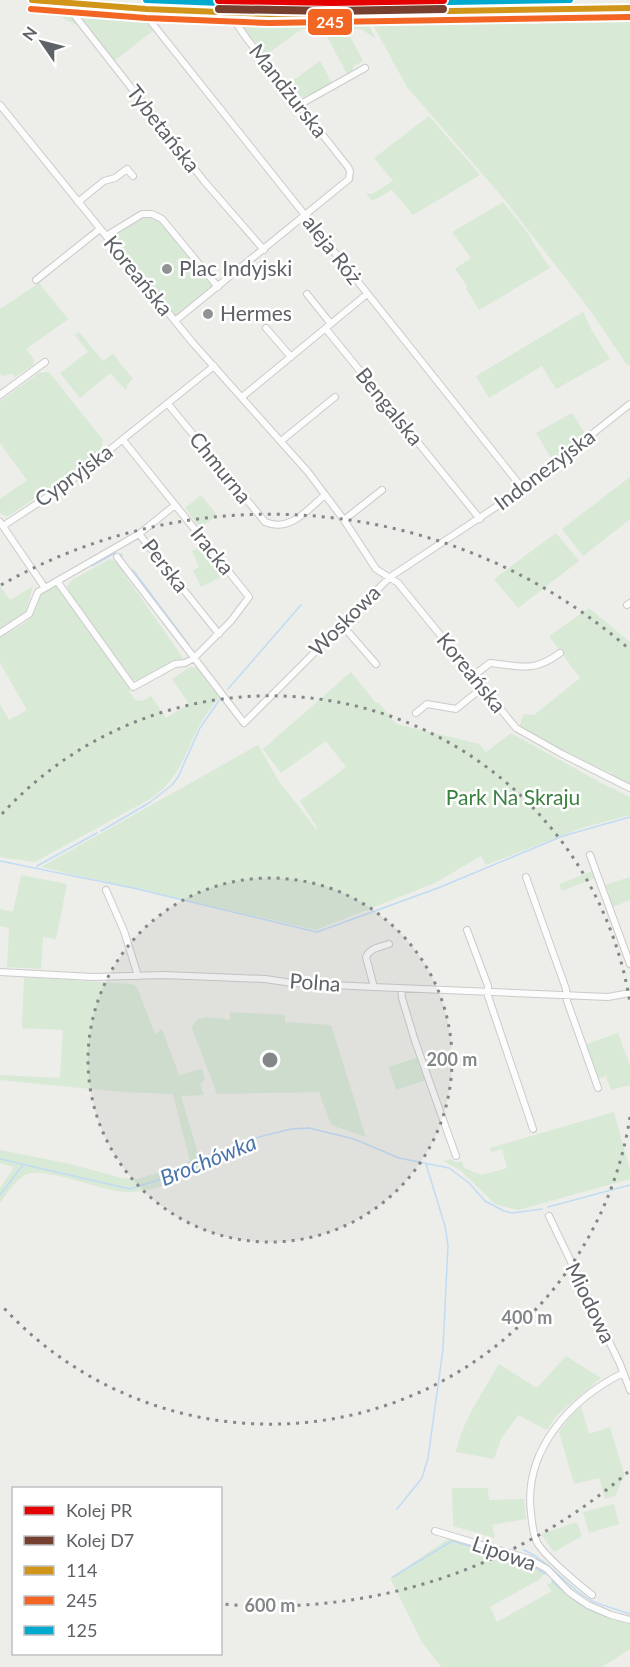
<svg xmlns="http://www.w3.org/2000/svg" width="630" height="1667" viewBox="0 0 630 1667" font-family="Lato,sans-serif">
  <rect width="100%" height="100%" fill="#edede9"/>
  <!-- green -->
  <path fill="#d8e9d6" d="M29,8L69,11L79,26L60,17L33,13Z
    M75,10L140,15L153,31L114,61Z
    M630,18V364L627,365L590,310L505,200L407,87L373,25L519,22L535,24L551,20Z
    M239,23L279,25L368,24L376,39L361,29H346L363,61L354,66L352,71L347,74L323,29H302L266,55Z
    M320,61L332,83L305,98L297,95L288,84Z
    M429,116L480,175L413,215L392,190L372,201L366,193L372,194L393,181L374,158Z
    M503,202L530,236L535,246L550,268L479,310L466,288L467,286L455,269L471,258L452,232Z
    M148,216L156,217L162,222L212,283L213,287L178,316L174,315L113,241L116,236L141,217Z
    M39,283L68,319L26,349L34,359L33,365L15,377L13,374L2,376L0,373V309Z
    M583,312L591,329L610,359L556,389L542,366L489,398L476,376Z
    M79,332L103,361L113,354L133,379L127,385L126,390L110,373L80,398L60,373L88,352L75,335Z
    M49,372L103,440L101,449L57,484L8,516L2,515L0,512V499L27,480L0,443V401L39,373Z
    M572,413L584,432L583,438L553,461L536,433Z
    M630,477V519L583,556L562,529Z
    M201,495L217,515L200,528L185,508Z
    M556,533L579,561L518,608L494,579Z
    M202,547L225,575L201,587L193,570L199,567L192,551Z
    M110,559L116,562L183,658L144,681L132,680L73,601L67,586L72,580Z
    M0,586L10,600L33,586L25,615L0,630Z
    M57,586L130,685L129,691L135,700L142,701L151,696L166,718L189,704L172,679L190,667L197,668L213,690L216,688L221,695C213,705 205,715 199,726C184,755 179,780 150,799L35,862L0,857V704L9,720L27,710L0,663V636C9,631 24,626 30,618C42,606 32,592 57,586Z
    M589,608L630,642V786L611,777L612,773L590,764L583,763L523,729L520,725L523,714L534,715L580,678L549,636Z
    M351,672L376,703L378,702L396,724L479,744L486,752L511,733L601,783L630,797V815L582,828L486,865L481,856L435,883L316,930L41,867L258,745L278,780L316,829H318L300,801L346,767L326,741L281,773L263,749Z
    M592,871L595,878L562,891L559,884Z
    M21,875L67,884L56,939L43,937L41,969L7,967L9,928L0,926V909L13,912Z
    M630,877V900L613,907L605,885Z
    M24,977L132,984L137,987L155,1034L162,1029L179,1075L202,1069L205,1079L200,1085L204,1095L181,1096L200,1160H206L209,1168C184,1179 156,1191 129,1192C103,1193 45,1165 25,1175C15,1180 7,1194 0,1203V1188L14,1167L0,1163V1150L70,1164L122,1178L137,1179L165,1171L190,1161L173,1094L122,1092L0,1080V1075L60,1078L63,1030L22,1028Z
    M230,1012L285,1015V1022L331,1025L366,1137L331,1125L319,1092L217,1094L192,1028C196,1012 217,1019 230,1020Z
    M618,1033L630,1066V1085L611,1090L606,1076L596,1079L584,1045Z
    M419,1057L426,1080L396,1090L389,1067Z
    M614,1112L630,1170V1179L518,1210L495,1204L460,1170L443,1161L451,1159L457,1163L462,1161L464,1168L482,1175L507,1168L502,1149L491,1152L490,1148Z
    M566,1356L601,1378L556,1416L547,1430L518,1415L501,1439L494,1459L456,1452C463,1419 483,1393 499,1364L537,1388Z
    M581,1406L589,1434L610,1427L625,1477L621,1482L615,1496L605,1499L599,1478L574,1484L559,1432L570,1417Z
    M452,1488H488L489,1500L524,1499L526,1519L492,1525L495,1538L453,1526Z
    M614,1504L619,1524L589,1533L583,1512Z
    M577,1522L582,1536L554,1552L541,1534Z
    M450,1538L517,1557L545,1572L540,1579L490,1607L497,1622L552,1591L547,1585L554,1581L588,1609L630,1622V1649L602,1667H441L422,1642L390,1578Z"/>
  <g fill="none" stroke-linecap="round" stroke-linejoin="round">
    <!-- stream -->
    <path stroke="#c0dcf4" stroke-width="1.5" d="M121,554L122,556
      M92,566L115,553
      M133,570L189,645
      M228,689L301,605
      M101,831L149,803L172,785L178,777L200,728L220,699
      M0,861L133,888L317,932L438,888L563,836L630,817
      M37,866L97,833
      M0,1159L130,1189L197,1168L247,1140L291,1129L309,1128L354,1139L399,1158L449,1168L469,1183L485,1201L504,1211L512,1213L542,1209
      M0,1195L23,1165
      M548,1207L630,1185
      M397,1509L422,1478L428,1458L443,1349L448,1245L445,1226L426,1164
      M524,1550C548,1561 560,1579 581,1594C595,1605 614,1608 630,1614
      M393,1577L452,1541L520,1561L531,1565L545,1574
      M552,1581C569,1597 583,1609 606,1616"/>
    <!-- minor casing -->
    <g stroke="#cacbca" stroke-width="8">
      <path id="minor" d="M32,0L146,9L269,14L630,8
        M72,3V12L204,181L264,250
        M146,9L148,18L523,489
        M0,105L192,342L308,472L344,520L376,569L398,583L516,728L562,754L630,788
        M299,105L365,68
        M78,202L104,181L115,178L127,169L133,176
        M106,236L142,214H152L162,219L218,287
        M36,280L100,229
        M307,294L331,324
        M175,321L349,179L350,171L348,167L247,39L236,23L233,13
        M266,328L291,357
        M326,329L480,519
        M0,395L45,362
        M242,397L367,294
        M168,404L265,522C290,533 308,509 325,495
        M281,441L335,397
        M175,505L139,534L219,634
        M344,520L382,490
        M0,522L45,588
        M3,526L67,484L214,366
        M117,557L244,723L390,577L523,489L630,404
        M57,581L133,687L175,664L185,663L194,658L231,621L249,597L123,440
        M627,605L630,603
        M342,625L376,664
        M0,633L29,614L38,592L139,534
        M473,676L490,663C520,666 533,673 560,653
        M416,713L427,704L456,709L482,688
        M590,855L630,964
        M526,877L566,989L567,1001L598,1088
        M106,890L124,931L138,976
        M467,930L488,986V996L533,1129
        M0,972L93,977L164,975L265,979L292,983L374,987L608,997L630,993
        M374,987L366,957C370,948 380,947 389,944
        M401,988L402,998L415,1041L456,1156
        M549,1216L620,1364L630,1390
        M435,1531L529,1559L547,1569L569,1592L588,1605L611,1615L630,1620
        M592,1595C579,1585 547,1558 538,1544C533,1536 532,1523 531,1513C523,1450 571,1399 623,1373"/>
    </g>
    <!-- minor -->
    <use href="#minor" stroke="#fcfcfc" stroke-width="6"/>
    <!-- bus-1 casing -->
    <g stroke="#fff" stroke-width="10">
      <path id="bus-1" d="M32,0L146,9L269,14L630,8"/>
    </g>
    <!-- bus-2 casing -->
    <g stroke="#fff" stroke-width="10">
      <path id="bus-2" d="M31,9L146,18L269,23L630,17"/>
    </g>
    <!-- bus-3 casing -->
    <g stroke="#fff" stroke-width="10">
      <path id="bus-3" d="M146,0L269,5L570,0"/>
    </g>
    <!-- bus-1 -->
    <use href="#bus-1" stroke="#d1951a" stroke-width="6"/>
    <!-- bus-2 -->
    <use href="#bus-2" stroke="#f26522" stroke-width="6"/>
    <!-- bus-3 -->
    <use href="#bus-3" stroke="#00a9ce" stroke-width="6"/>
    <!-- rail-1 casing -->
    <g stroke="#fff" stroke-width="12">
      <path id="rail-1" d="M219,0L332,2L443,0"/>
    </g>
    <!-- rail-2 casing -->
    <g stroke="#fff" stroke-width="12">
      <path id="rail-2" d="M219,9L332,11L443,9"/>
    </g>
    <!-- rail-1 -->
    <use href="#rail-1" stroke="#e50000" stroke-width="8"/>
    <!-- rail-2 -->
    <use href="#rail-2" stroke="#754030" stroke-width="8"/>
  </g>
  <!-- distance rings -->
  <circle cx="270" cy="1060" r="182" fill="#848788" fill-opacity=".12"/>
  <g fill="none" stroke="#848788" stroke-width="3" stroke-dasharray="3 6">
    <circle cx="270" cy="1060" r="182"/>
    <path d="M630 1117A364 364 0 0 1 2 1306M2 814A364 364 0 0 1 630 1003"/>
    <path d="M628 1472A546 546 0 0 1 222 1604M1 585A546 546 0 0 1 628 648"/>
  </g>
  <!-- markers -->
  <g fill="#909394" stroke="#fff" stroke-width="2">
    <circle cx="167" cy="269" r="6"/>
    <circle cx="208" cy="314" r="6"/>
  </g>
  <g text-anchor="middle" stroke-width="5" stroke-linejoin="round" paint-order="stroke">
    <!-- street labels -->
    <g font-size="21" fill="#5e6266" stroke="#fff">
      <text transform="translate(288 91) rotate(52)" y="7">Mandżurska</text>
      <text transform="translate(163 129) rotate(52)" y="7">Tybetańska</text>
      <text transform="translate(332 250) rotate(52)" y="7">aleja Róż</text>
      <text transform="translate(138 276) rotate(51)" y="7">Koreańska</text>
      <text transform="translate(389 407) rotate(51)" y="7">Bengalska</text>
      <text transform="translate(220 468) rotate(51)" y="7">Chmurna</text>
      <text transform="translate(545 470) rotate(-37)" y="7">Indonezyjska</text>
      <text transform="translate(74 476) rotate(-36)" y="7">Cypryjska</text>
      <text transform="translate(212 551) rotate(51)" y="7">Iracka</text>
      <text transform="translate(165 566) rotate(52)" y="7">Perska</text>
      <text transform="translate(345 621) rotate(-45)" y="7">Woskowa</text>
      <text transform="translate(471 673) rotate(51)" y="7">Koreańska</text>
      <text transform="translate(315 983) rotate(4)" y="7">Polna</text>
      <text transform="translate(590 1303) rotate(64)" y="7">Miodowa</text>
      <text transform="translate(504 1554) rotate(19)" y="7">Lipowa</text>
    </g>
    <!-- poi labels -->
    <g font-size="21" fill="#5e6266" stroke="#fff" text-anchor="start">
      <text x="179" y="276">Plac Indyjski</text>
      <text x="220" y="321">Hermes</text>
    </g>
    <!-- park labels -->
    <g font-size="21" fill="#3b8140" stroke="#fff">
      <text x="513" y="805">Park Na Skraju</text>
    </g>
    <!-- water labels -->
    <g font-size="22" font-style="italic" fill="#4a75ab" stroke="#fff">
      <text transform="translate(208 1160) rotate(-22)" y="8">Brochówka</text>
    </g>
  </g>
  <circle cx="270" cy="1060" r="9" fill="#848788" stroke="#fff" stroke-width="3"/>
  <g font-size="18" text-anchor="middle" font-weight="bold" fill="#848788" stroke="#fff" stroke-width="5" stroke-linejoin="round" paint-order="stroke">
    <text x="452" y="1066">200 m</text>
    <text x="527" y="1324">400 m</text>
    <text x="270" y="1612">600 m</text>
  </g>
  <rect stroke="#fff" stroke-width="2" x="307" y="8" width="46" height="28" rx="6" fill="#f26522"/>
  <g font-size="16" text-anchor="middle" font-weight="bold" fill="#fff">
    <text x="330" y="28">245</text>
  </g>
  <!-- legend -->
  <rect x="12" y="1487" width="210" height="168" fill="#ffffff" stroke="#bfc0c2" stroke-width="1.5"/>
  <rect x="24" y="1506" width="30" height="9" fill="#e50000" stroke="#bfc0c2" stroke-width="1.5"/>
  <text x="66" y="1517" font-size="18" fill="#5e6266">Kolej PR</text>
  <rect x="24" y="1536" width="30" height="9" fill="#754030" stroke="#bfc0c2" stroke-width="1.5"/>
  <text x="66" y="1547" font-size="18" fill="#5e6266">Kolej D7</text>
  <rect x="24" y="1566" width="30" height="9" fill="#d1951a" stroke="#bfc0c2" stroke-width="1.5"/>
  <text x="66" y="1577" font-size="18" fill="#5e6266">114</text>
  <rect x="24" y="1596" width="30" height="9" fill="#f26522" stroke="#bfc0c2" stroke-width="1.5"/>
  <text x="66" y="1607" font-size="18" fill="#5e6266">245</text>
  <rect x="24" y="1626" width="30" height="9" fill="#00a9ce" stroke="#bfc0c2" stroke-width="1.5"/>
  <text x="66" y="1637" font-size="18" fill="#5e6266">125</text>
  <!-- north arrow -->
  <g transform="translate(42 42) rotate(305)" stroke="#ffffff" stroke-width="4.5" paint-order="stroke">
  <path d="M0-4.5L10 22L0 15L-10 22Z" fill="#5e6266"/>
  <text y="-9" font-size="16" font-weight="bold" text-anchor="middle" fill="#5e6266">N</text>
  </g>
</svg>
